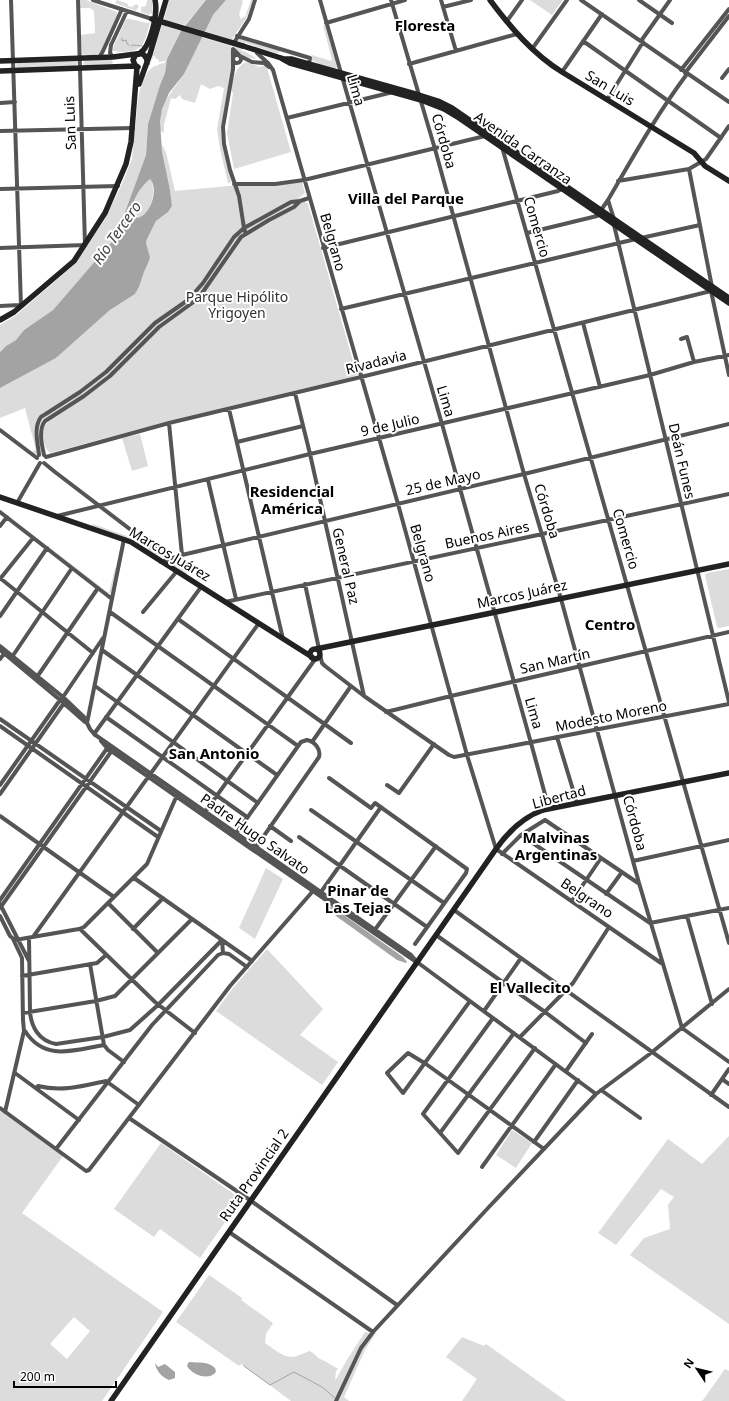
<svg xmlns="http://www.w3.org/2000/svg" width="729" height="1401" viewBox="0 0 729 1401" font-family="'Noto Sans',sans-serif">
  <rect width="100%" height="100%" fill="#fff"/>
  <!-- green -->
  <path fill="#dcdcdc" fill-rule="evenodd" d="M80,0H86L117,12V15L100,53C96,56 87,56 82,54L81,35L95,33L94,11L90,8H80Z
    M117,0L128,4V6L132,7L136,4L139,6L136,11L115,3Z
    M147,0H152L153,14L150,13L149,15L141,12V7L146,6Z
    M169,0H206L185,25L164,20Z
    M226,0H241L243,1L239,15L240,16V18L242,19L243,17H245L251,0H253L246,19L234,36L232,40L204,31L213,15Z
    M530,0H563L552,15Z
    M126,19H130L148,23L150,22C144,47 141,55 113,51V48Z
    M162,25L181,31L167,59L165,73L160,85L148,124L146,155L119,231L116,237L53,310L24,330L16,340L6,346L0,352V325L15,316L73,266L77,261L105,219L122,184L132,159L138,100L141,84L140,90C144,80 146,67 159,65V64L165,63V61L159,62L158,59H156L154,55L146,73L153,55Z
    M323,25H325L337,67L335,69L321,65L311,60L312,55L331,61L332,60Z
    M201,37L231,46V70L221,128L223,147L231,181L230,183H228L220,149L217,129L224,88L218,86L210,89L201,84L195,103L182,99L180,95L175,99L171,98L164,125V131L163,133L160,130V115L165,101L184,74Z
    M239,38L280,51L279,53H276L246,43L237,41Z
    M235,47L239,48L238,51L239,48L242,49L241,50L244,52V51L256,58L255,59L245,57L236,50Z
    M111,59L113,62L112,64L85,66L83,64L85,61Z
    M76,61L77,63L76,66L17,68L16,65L18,62Z
    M246,62L259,67L264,66L267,68L291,152L234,169L227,133L233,93L231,90C233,79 235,67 246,62Z
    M161,143L166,152L175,191L229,186L274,185L302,182L305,193L299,198L301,203L305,201L308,204L357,375L352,377L169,421L50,453C43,448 39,427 49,421L47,417C36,424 40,435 41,447H40C39,435 35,423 47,416L45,412C30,420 35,437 37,452L36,454L31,452L36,450L25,408L0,418V388L56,358L110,310L135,294L139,287L144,272L149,261L150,257L146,243L147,239L156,221L168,212L172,206L170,190L163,161Z
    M149,179H151C156,190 152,215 138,218C123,209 141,188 149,179Z
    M140,434L148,466L132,471L122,438Z
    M0,509L109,593L115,568H116L111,593H108Z
    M93,524L130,537L132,535L129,533L130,531L160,555L161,557L160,558L132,540L92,526Z
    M183,557L187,575L168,563L169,561Z
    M729,569V626L719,628L717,627L705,575L707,573Z
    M266,868L283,879L255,939L239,928Z
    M267,949L323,1009L300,1035L338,1062L322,1085L216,1011L233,988Z
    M0,1111L63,1156L22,1213L163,1312L102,1401H0ZM74,1317L90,1331L67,1359L50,1344Z
    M512,1130L532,1143L516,1168L496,1155Z
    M729,1136V1324L630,1255L644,1238L670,1229L668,1205L674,1197L661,1189L616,1245L598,1233L668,1139L702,1164Z
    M161,1143L241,1199L200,1258L160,1229L154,1237L114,1209Z
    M209,1275L242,1298L241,1300L273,1323L266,1334L265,1343C284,1356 287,1362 309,1351C314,1352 316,1357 320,1359C327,1362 332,1365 338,1369L336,1371L335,1381L348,1358L365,1332H367L369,1334L362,1343L334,1401H291L241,1364L239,1366L176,1322Z
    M374,1332L376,1333L365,1350L344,1397L349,1401H338L362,1349Z
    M462,1337L484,1346L486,1344L566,1401H462L477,1379L446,1357Z
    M725,1369L729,1371V1401H701L703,1400Z"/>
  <!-- water -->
  <path fill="#a3a3a3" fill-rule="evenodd" d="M206,0H226L213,15L184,74L169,93L162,109L160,121L162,152L170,190L172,206L168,212L156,221L147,239L146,243L150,257L149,261L144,272L139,287L135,294L110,310L56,358L0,388V352L6,346L16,340L24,330L53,310L116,237L146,155L148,124L160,85L165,73L167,59L181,31ZM150,179C159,188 151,215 138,218C124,209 141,186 150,179Z
    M331,906L403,957L407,962L406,963L397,960L336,916L333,911L329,908Z
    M190,1362C198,1363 208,1361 215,1368L216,1372C209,1381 192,1375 187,1366L188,1363Z
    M155,1363L158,1367L165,1364L175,1372V1378L169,1380C162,1377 156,1371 155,1363Z"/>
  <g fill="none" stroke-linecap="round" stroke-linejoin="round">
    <!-- stream -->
    <path stroke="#a3a3a3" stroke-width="1" d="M122,38V41L126,40L127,44L129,45
      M131,46L133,45L142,46
      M244,1366L270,1385L294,1372L322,1387L336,1399"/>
    <!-- minor -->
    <path stroke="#555" stroke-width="4" d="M11,0L21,306
      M93,0L152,19
      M320,0L442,424L531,743L549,809
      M391,0L435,149L524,474L561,599L639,883L682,1028
      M441,0L456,51
      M581,0L729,102
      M639,0L672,23
      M443,7L471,0
      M507,21L522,0
      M326,23L405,0
      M237,36L310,58L309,64
      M235,41L249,19L255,0
      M583,41L721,138
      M641,41L670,0
      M532,49L567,0
      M257,53L268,63L273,70L398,504L467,755L496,849L661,963
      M233 59a4 4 0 1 1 8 0a4 4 0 1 1-8 0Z
      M240,56L252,62L264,63L269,67
      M113,57L110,53L111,45L127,11
      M99,58L103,51L122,9
      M233,58V49L239,55
      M233,60V69L223,127L224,144L230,170L239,196L244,228L246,234
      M409,64L517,34
      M681,70L729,9
      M562,72L602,14
      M685,73L729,16
      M722,78L729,69
      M607,100L643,42
      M0,103L15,102
      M287,118L393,92
      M0,131L133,128
      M502,147L729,943
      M689,169L712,287L711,291L729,375
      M618,181L689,169L706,159L729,126
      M234,184H275L304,180L485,136
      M0,189L118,186
      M614,219L608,200C633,157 657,114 687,74
      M614,225L729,702
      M527,233L597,216L608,200
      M641,238L700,225
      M0,248L85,245L78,0
      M323,248L558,191L564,188
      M200,296L241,237L269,220L294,207L300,201
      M0,306L20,305
      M341,309L636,239
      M583,323L600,387
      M681,339L687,337L694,362
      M295,393L310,454L364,696
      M229,409L283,639
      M169,423L182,555
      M0,430L37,458
      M237,442L303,426
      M39,455C38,443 33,428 41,417L80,392L106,372L155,323L188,300L203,283L234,237L244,228L291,202L300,201L309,198
      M44,455C42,445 38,430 45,421L84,396L110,376L159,327L199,298
      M46,457L169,423L361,377L711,291
      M44,463L55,472L169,559
      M208,480L236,599
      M17,503L40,463
      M0,512L112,599
      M57,516L310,454L573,393L650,375L694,362L729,355
      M0,526L7,517
      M161,562L182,555L524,474L729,424
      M0,578L93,653
      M0,579L33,538
      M305,584L319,649
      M225,602L729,494
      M110,612L298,746
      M143,612L177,571
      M0,616L47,548
      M178,619L351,743
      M0,646L63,697L84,717L90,729L95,735
      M0,650L60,700L85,722
      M102,650L277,775
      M320,654L322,663L325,666L364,696L449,755L454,757L729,704
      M12,657L72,568
      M0,659L6,651
      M37,677L98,588
      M95,686L258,803
      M386,712L451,696L729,632
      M106,717L247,817
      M0,719L161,831
      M87,723L124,539
      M0,726L158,837
      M94,734L411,955L417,962L596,1094
      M94,734L201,587
      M557,737L577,803
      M101,741L107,748L253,850L415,961
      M312,742L351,686
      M329,778L371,808L375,803L467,869L466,873L415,944
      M0,785L60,700L63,697L103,638
      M387,785L399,793L434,744
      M0,794L64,703L63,698
      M311,810L444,903
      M205,812L316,658
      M0,816L114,897
      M545,820L638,883
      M270,826L291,841
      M235,835L301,742L307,740C315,742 321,749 319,757L254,850
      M521,835L650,923L729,908
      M299,837L427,927
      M502,854L521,835L545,820
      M633,861L729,840
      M134,878L222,940L223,953L229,954L247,967
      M321,892L381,807
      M606,894L622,872
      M0,900L108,747
      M572,901L601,858
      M108,903L158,953
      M0,904L29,961
      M0,908L113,749
      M454,910L729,1107
      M0,916L10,936L15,940L79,929L84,927L147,864L177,795
      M687,916L712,1004
      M80,929L155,1002L195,1033
      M133,929L163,898
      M374,931L436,846
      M436,935L545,1012L586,1043
      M33,937L259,623
      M29,938L30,1011C31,1027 39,1041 56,1044L103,1037L130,1030L158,1005L222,940L252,961
      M90,964L104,1045L108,1050L124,1062
      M22,976L97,963L106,955
      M470,1001L403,1093L387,1073L408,1053L426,1064L544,1149
      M484,1011L521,958
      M23,1013L96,1001L115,996L192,919
      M493,1018L423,1114L458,1153L535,1048
      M682,1028L729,1062
      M25,1031C45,1062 74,1050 104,1045
      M520,1037L573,983L609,927
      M566,1071L592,1034
      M15,1073L79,1120
      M722,1079L729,1084
      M36,1088L38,1086C62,1092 83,1086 106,1081L139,1105
      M601,1090L640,1118
      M711,1095L729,1069
      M0,1108L86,1171L89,1170L230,986L313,891
      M5,1112L24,1031L23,1020L22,958L13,939
      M129,1118L247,1198L397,1305
      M440,1133L514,1033
      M534,1142L578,1080
      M56,1149L152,1025L218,955L223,953
      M482,1167L556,1064
      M229,1232L373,1332
      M336,1401L361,1348L373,1332L488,1208L596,1094L651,1053L729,989"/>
    <!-- secondary -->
    <path stroke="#222" stroke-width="5.5" d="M490,0C511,28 533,54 562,72L694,153L705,166L729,181
      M243,46L281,58L290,63L421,100L444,109L459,118L729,303
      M139,54C151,47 158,13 155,0
      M284,59H291L419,95L438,101L452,108L729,298
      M0,61L113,57L136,54
      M138,67L135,65L133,60L136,54C143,52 147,56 147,63
      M0,71L136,66
      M139,84L150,54L166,0
      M0,320L14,312L74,261L105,213L126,164L131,142L137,67
      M0,497L131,542L312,657
      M316,649L729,564
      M310 654a5 5 0 1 1 10 0a5 5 0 1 1-10 0Z
      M111,1401L496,849C508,832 523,817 543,810L729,773"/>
    <!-- secondary-bridge -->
    <path stroke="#222" stroke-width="5.5" d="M152,19L243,46"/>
  </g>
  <g text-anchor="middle" stroke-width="4" stroke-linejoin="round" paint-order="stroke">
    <!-- street labels -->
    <g font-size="14" fill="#000" stroke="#fff">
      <text transform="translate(610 88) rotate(31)" y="5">San Luis</text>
      <text transform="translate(356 90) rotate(74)" y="5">Lima</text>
      <text transform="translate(70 123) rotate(-92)" y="5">San Luis</text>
      <text transform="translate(444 141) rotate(74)" y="5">Córdoba</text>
      <text transform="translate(523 148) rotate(35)" y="5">Avenida Carranza</text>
      <text transform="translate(537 227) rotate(74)" y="5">Comercio</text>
      <text transform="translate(333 242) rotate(74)" y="5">Belgrano</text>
      <text transform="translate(376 362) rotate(-14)" y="5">Rivadavia</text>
      <text transform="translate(446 401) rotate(73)" y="5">Lima</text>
      <text transform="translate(390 425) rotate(-13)" y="5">9 de Julio</text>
      <text transform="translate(682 461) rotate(77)" y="5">Deán Funes</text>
      <text transform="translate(443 482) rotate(-13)" y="5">25 de Mayo</text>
      <text transform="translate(547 511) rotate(73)" y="5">Córdoba</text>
      <text transform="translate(487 535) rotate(-12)" y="5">Buenos Aires</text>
      <text transform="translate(626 539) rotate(74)" y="5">Comercio</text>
      <text transform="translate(423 553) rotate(74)" y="5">Belgrano</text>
      <text transform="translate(170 554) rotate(31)" y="5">Marcos Juárez</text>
      <text transform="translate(346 566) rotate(77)" y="5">General Paz</text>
      <text transform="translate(522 594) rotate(-12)" y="5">Marcos Juárez</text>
      <text transform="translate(555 661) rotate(-13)" y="5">San Martín</text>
      <text transform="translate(534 713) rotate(74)" y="5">Lima</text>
      <text transform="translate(611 716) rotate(-11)" y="5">Modesto Moreno</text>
      <text transform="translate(559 797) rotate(-15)" y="5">Libertad</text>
      <text transform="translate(635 823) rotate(75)" y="5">Córdoba</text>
      <text transform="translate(255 834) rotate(35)" y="5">Padre Hugo Salvato</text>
      <text transform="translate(587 898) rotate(34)" y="5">Belgrano</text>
      <text transform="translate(254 1175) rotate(-55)" y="5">Ruta Provincial 2</text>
    </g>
    <!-- park labels -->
    <g font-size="14" fill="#333" stroke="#fff">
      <text x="237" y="302">Parque Hipólito<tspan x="237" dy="16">Yrigoyen</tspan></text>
    </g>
    <!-- neighbourhood labels -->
    <g font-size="15" font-weight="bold" fill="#000" stroke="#fff">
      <text x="425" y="31">Floresta</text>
      <text x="406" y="204">Villa del Parque</text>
      <text x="292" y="497">Residencial<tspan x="292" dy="17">América</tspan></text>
      <text x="610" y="630">Centro</text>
      <text x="214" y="759">San Antonio</text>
      <text x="556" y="843">Malvinas<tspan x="556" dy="17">Argentinas</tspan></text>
      <text x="358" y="896">Pinar de<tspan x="358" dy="17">Las Tejas</tspan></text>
      <text x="530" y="993">El Vallecito</text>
    </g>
    <!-- water labels -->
    <g font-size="15" font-style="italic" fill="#444" stroke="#fff">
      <text transform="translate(117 233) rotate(-55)" y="5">Río Tercero</text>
    </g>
  </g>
  <!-- north arrow -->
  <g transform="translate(697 1369) rotate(305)" stroke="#ffffff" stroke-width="3" paint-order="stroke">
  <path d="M0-3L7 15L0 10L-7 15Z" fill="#000000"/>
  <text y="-6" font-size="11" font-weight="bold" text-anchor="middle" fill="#000000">N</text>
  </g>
  <!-- scale -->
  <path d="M14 1381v6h102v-6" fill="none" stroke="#000000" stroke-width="2"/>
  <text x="20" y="1381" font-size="12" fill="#000000" stroke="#ffffff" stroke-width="3" paint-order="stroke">200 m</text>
</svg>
